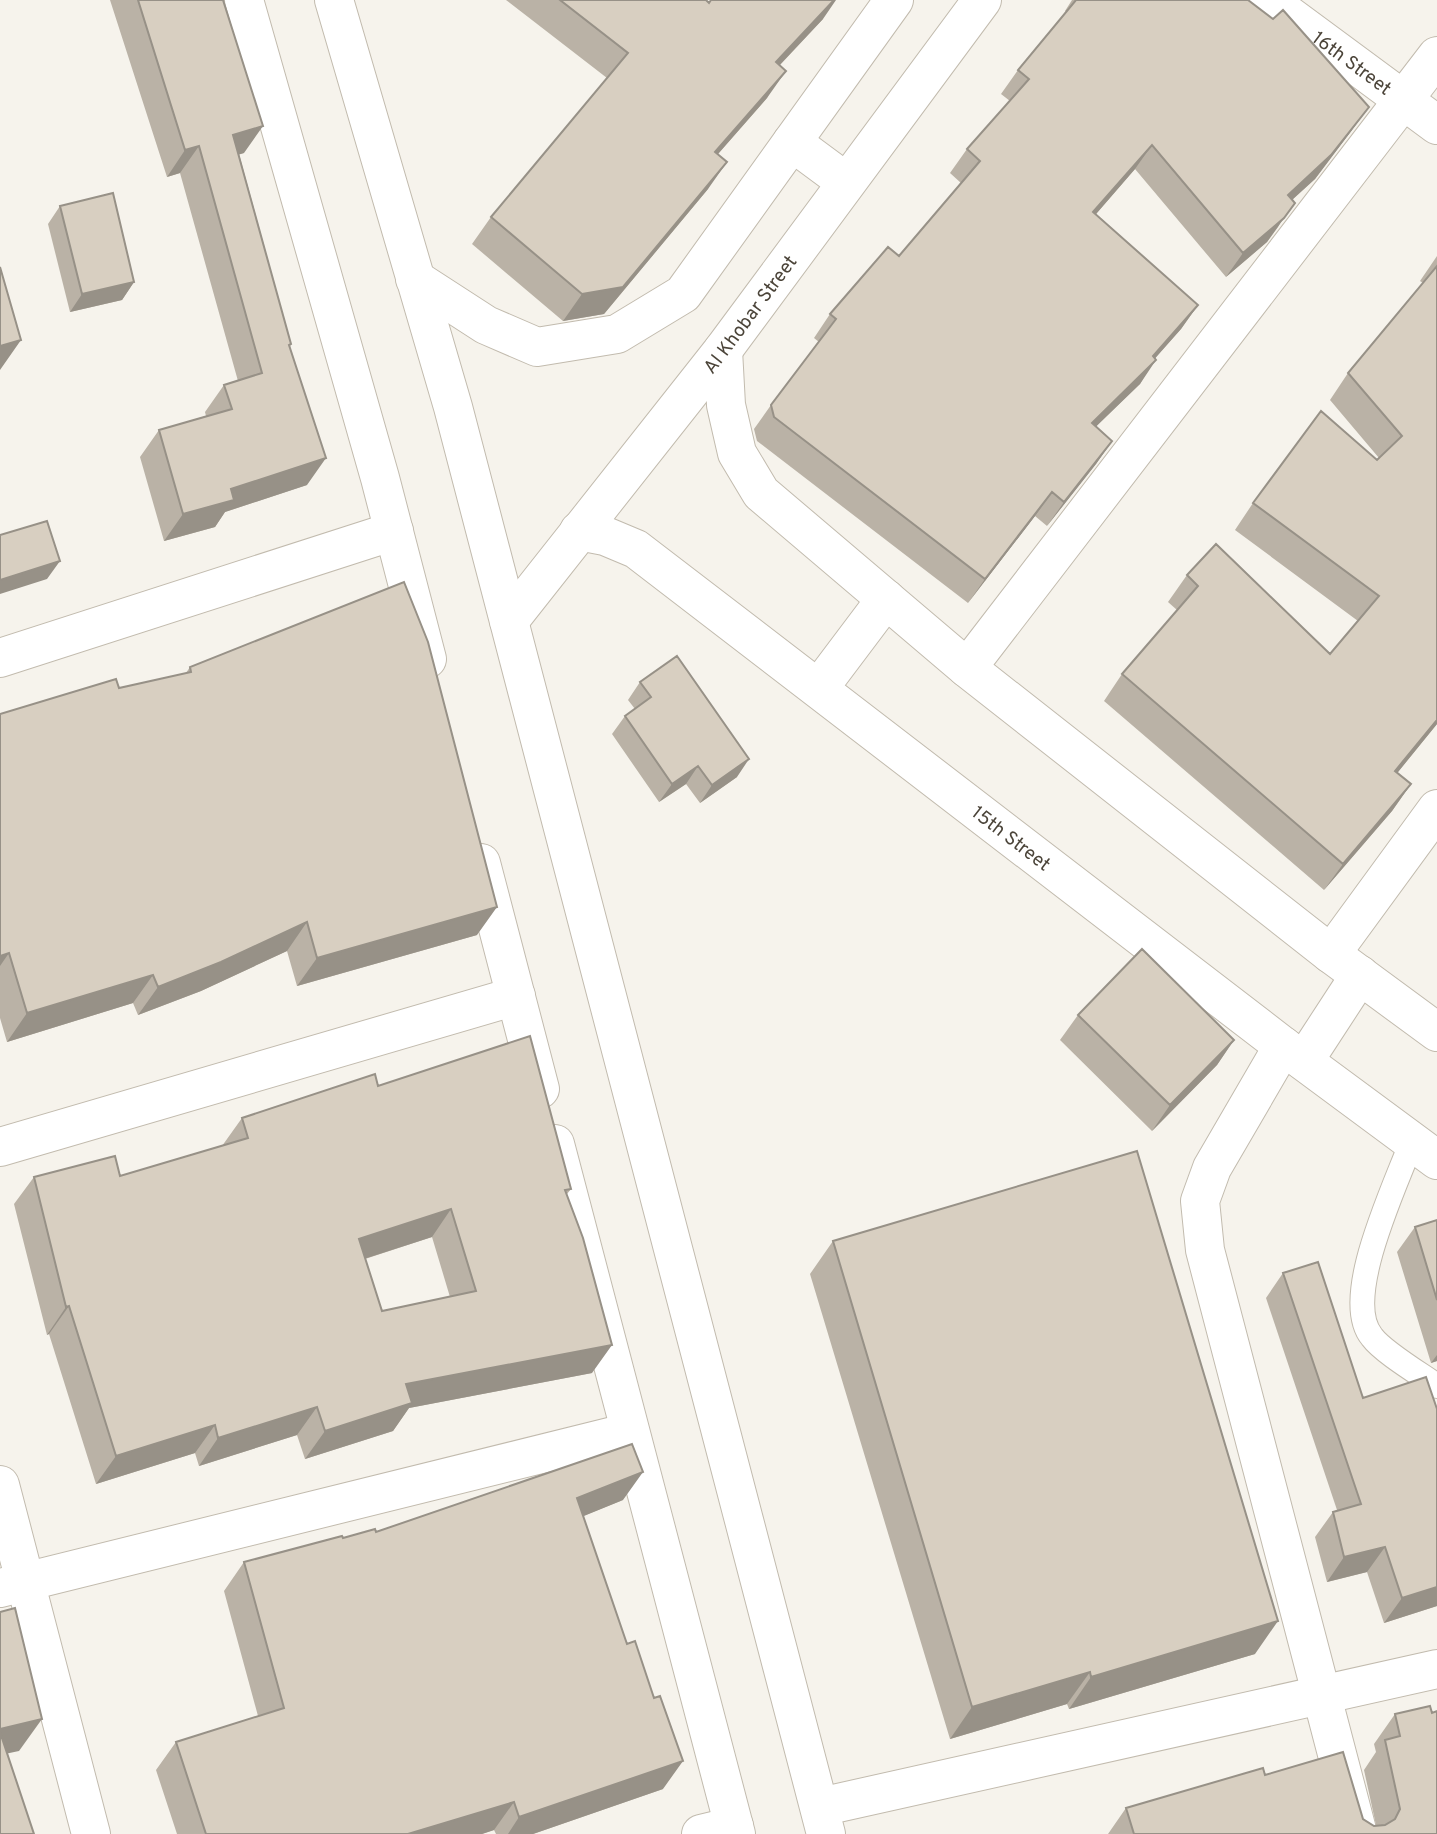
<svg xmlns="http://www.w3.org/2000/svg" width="1437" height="1834" viewBox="0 0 1437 1834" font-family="Overpass,sans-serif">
  <rect width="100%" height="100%" fill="#f6f3ec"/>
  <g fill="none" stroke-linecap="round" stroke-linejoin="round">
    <!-- service casing -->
    <g stroke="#c2bbae" stroke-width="26">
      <path id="service" d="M1412,1141C1396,1185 1340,1299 1372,1337C1383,1352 1420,1374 1437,1386"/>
    </g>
    <!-- minor casing -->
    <g stroke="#c2bbae" stroke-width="40">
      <g id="minor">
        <path id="s1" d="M1268,0L1437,125"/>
        <path d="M723,350L726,405L737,453L761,493L967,668L1331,954L1437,1032"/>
        <path id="s2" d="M579,531L605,536L636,549L1283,1046L1437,1160"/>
        <path d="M0,658L394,531"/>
        <path d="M967,668L1437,56"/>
        <path d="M819,688L886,599"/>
        <path d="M1331,954L1437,809"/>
        <path d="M1283,1046L1212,1168L1200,1201L1205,1250L1358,1834"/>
        <path d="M1304,1061L1360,975"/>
        <path d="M0,1147L516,996"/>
        <path d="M0,1485L91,1834"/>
        <path d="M0,1588L630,1432"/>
        <path d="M820,1807L1437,1669"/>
        <path d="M701,1834L734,1826"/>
      </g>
    </g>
    <!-- tertiary casing -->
    <g stroke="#c2bbae" stroke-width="40">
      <g id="tertiary">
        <path d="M244,0L380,478L427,659"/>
        <path d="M334,0L453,407L826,1834"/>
        <path d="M792,142L846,182"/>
        <path d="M415,279L486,325L537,347L617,334L683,294L894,0"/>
        <path id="s3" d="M509,621L723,350L982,0"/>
        <path d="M481,863L540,1089"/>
        <path d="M555,1144L736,1834"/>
      </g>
    </g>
    <!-- service -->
    <use href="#service" stroke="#fff" stroke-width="24"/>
    <!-- minor -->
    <use href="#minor" stroke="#fff" stroke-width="38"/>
    <!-- tertiary -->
    <use href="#tertiary" stroke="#fff" stroke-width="38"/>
  </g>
  <!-- wall -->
  <path fill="#bab2a6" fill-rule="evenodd" d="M110,0H223L244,153L239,154L291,344L290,347L307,485L225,512L215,527L164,541L140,457L159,430L206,416L205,412L224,385L238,381L180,173L167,177Z
    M506,0H706L709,3L823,19L780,65L767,98L718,154L708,189L604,314L563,321L472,244L491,217L607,78Z
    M1072,0H1248L1352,130L1315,179L1292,200L1278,227L1267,242L1226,277L1135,169L1096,214L1198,305L1181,329L1155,358L1140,384L1096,426L1112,441L1096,464L1047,526L1035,516L968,603L757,441L754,429L771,405L819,342L814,338L830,314L899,256L961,183L950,173L967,149L1010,101L1001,94L1018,70L1066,12L1065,11Z
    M60,206L134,282L122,300L70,312L48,224Z
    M1437,256V724L1397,773L1411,784L1392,811L1324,890L1104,701L1122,674L1177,610L1168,602L1187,575L1330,654L1358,621L1235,530L1253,503L1377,460L1379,458L1330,400L1348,373L1423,283L1420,281Z
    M190,667L477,935L297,986L287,951L201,991L138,1015L133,1003L7,1042L0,1018V714L186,673Z
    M640,682L737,777L700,803L686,784L659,802L612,734L625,716L635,709L628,700Z
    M1078,1015L1234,1040L1217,1065L1152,1131L1060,1040Z
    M378,1086L571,1189L567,1194L592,1373L409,1408L393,1431L305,1459L297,1435L199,1466L195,1453L96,1484L49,1334L47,1335L14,1204L34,1177L120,1176L222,1146L242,1118ZM432,1237L450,1297L382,1311L365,1259Z
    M1437,1220V1361L1431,1363L1397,1252L1415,1227Z
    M833,1241L1255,1654L1069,1709L1067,1704L950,1739L810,1274Z
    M1283,1273L1363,1398L1437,1606L1384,1623L1367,1572L1327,1582L1315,1537L1333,1512L1337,1510L1266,1298Z
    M623,1500L583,1516L663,1789L533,1834H496L494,1830L482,1834H177L156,1770L176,1742L258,1716L224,1591L244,1562L343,1538L376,1532Z
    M1395,1714L1437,1834H1108L1126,1808L1265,1775L1363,1819L1374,1826L1376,1825L1364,1770L1376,1752L1374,1744Z"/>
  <!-- shaded-wall -->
  <path fill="#979187" d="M834,0H836L823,19L757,89L776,62Z
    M786,71L767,98L696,179L715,152Z
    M1369,107L1352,130L1315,179L1271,219L1288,195Z
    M263,126L244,153L215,162L233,135Z
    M1152,145L1135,169L1077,236L1093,212Z
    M199,146L180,173L167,177L185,150Z
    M727,162L708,189L604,314L563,321L582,294Z
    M1295,203L1267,242L1226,277L1243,253Z
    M134,282L122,300L70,312L82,294Z
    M1198,305L1181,329L1136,380L1153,356Z
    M21,340L0,370V346Z
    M1156,360L1140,384L1075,447L1092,423Z
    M1112,441L1096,464L1047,526L1064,502Z
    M326,458L307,485L225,512L215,527L164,541L183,514L231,489Z
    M1052,492L1035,516L968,603L985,579Z
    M60,561L47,579L0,594V580Z
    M1437,720V724L1377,798L1395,771Z
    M749,759L737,777L700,803L712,785Z
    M698,766L686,784L659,802L672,784Z
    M1411,784L1392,811L1324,890L1343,864Z
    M497,907L477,935L297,986L317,958Z
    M307,922L287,951L201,991L138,1015L158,987Z
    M9,953L0,966V956Z
    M153,975L133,1003L7,1042L27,1013Z
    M1234,1040L1217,1065L1152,1131L1170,1105Z
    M451,1209L432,1237L339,1267L359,1239Z
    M69,1306L49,1334L47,1335L66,1307Z
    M612,1345L592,1373L409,1408L393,1431L305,1459L325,1431L406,1384Z
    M1437,1355V1361L1431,1363Z
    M317,1407L297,1435L199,1466L218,1438Z
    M215,1425L195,1453L96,1484L116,1456Z
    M643,1472L623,1500L557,1527L577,1498Z
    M1385,1547L1367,1572L1327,1582L1344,1557Z
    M1437,1587V1606L1384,1623L1402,1598Z
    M1278,1621L1255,1654L1069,1709L1091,1677Z
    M1090,1672L1067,1704L950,1739L972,1707Z
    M42,1719L19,1751L0,1755V1729Z
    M683,1761L663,1789L533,1834H508L519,1817Z
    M514,1802L494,1830L482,1834H407Z"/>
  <!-- building -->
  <path fill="#d8cfc1" stroke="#979187" stroke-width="2" fill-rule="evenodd" d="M138,0H223L263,126L233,135L291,344L289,345L326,458L231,489L234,500L183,514L159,430L232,409L224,385L262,373L199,146L185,150Z
    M560,0H706L709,3L711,0H834L776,62L786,71L715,152L727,162L623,287L582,294L491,217L628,53Z
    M1076,0H1248L1273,19L1283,10L1369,107L1331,155L1288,195L1295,203L1284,218L1243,253L1152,145L1093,212L1198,305L1153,356L1156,360L1092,423L1112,441L1064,502L1052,492L985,579L774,417L771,405L836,319L830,314L888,247L899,256L980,161L967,149L1029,79L1018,70Z
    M113,193L134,282L82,294L60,206Z
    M1437,266V720L1395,771L1411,784L1343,864L1122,674L1198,586L1187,575L1216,544L1330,654L1379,596L1253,503L1321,411L1377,460L1402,436L1348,373Z
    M0,267L21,340L0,346Z
    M47,521L60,561L0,580V535Z
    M404,582L428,642L497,907L317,958L307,922L221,962L158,987L153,975L27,1013L9,953L0,956V714L116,679L119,688L191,672L190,667Z
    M677,656L749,759L712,785L698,766L672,784L625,716L651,697L640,682Z
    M1142,949L1234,1040L1170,1105L1078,1015Z
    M530,1036L571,1189L565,1190L583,1238L612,1345L406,1384L412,1403L325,1431L317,1407L218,1438L215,1425L116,1456L69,1306L66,1307L34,1177L115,1156L120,1176L248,1138L242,1118L375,1074L378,1086ZM451,1209L476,1291L382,1311L359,1239Z
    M1137,1151L1278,1621L1091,1677L1090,1672L972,1707L833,1241Z
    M1437,1220V1300L1415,1227Z
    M1318,1262L1363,1398L1426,1377L1437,1409V1587L1402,1598L1385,1547L1344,1557L1333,1512L1361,1504L1283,1273Z
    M632,1444L643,1472L577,1498L627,1644L635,1641L654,1698L660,1696L683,1761L519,1817L514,1802L408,1834H206L176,1742L284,1708L244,1562L342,1536L343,1538L375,1529L376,1532Z
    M15,1608L42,1719L0,1729V1612Z
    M1430,1706L1432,1713L1437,1711V1834H1134L1126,1808L1263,1768L1265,1775L1343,1752L1363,1819L1374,1826L1385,1825L1395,1819L1400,1809L1385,1740L1400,1736L1395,1714Z
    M0,1732L34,1834H0Z"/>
  <g text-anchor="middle" stroke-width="6" stroke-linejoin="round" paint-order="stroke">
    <!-- street labels -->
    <g font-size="19" fill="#4b4439" stroke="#fff">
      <text dy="7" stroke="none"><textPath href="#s1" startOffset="105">16th Street</textPath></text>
      <text dy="7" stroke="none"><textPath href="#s3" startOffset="390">Al Khobar Street</textPath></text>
      <text dy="7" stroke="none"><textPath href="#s2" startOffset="534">15th Street</textPath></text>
    </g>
  </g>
</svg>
